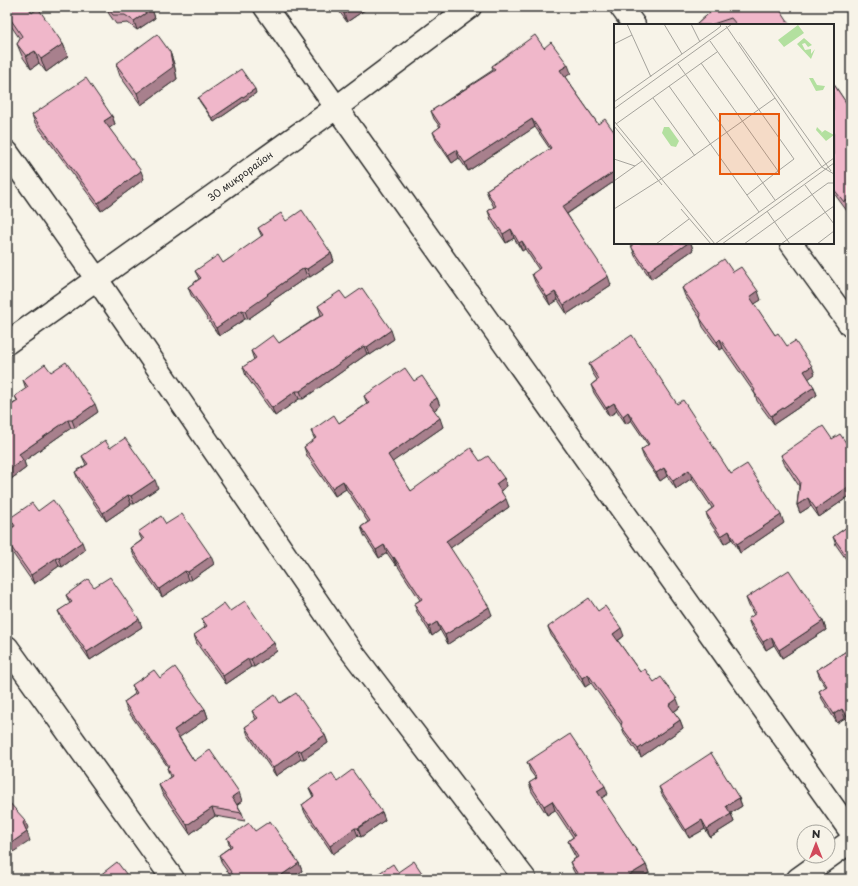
<svg xmlns="http://www.w3.org/2000/svg" width="858" height="886" viewBox="0 0 858 886" font-family="'Playpen Sans',sans-serif">
  <rect width="100%" height="100%" fill="#f7f3e8"/>
  <filter id="ink" filterUnits="userSpaceOnUse"><feTurbulence type="fractalNoise" baseFrequency=".025" numOctaves="2"/><feDisplacementMap in="SourceGraphic" scale="8" xChannelSelector="R" yChannelSelector="G"/><feConvolveMatrix kernelMatrix="1 2 1 2 8 2 1 2 1" color-interpolation-filters="sRGB"/></filter>
  <g filter="url(#ink)">
    <g fill="none" stroke-linecap="round" stroke-linejoin="round">
      <!-- street casing -->
      <g stroke="#2b2b2b" stroke-width="25">
        <path id="street" d="M265,7L851,832
          M621,7L634,25
          M7,152L96,278L349,648L525,879
          M791,243L851,326
          M7,343L337,107L470,7
          M7,647L173,879
          M798,879L851,841"/>
      </g>
      <!-- street -->
      <use href="#street" stroke="#f7f3e8" stroke-width="22"/>
    </g>
    <!-- wall -->
    <path fill="#ce9dae" stroke="#2b2b2b" d="M7,7L32,13L63,44L68,56L46,72L39,63L31,69L22,56L17,44L20,39L7,20Z
      M106,7H151L155,18L137,30L128,23L116,24L109,14Z
      M336,7H369L347,22Z
      M716,7L790,25H696Z
      M544,48L571,73L565,77L598,124L615,133V181L567,214L611,285L567,314L558,300L550,305L535,282L532,274L539,270L525,249L522,251L514,238L506,243L491,220L488,211L494,207L489,198L486,190L550,149L535,127L468,171L459,158L452,163L436,140L433,132L440,127L434,119L431,111L493,70L492,66Z
      M170,52L174,64L177,79L141,105L120,76L116,64Z
      M833,83L851,110V209L847,211L833,192Z
      M256,93L214,122L200,102L198,98Z
      M32,115L112,116L115,124L109,128L144,179L101,211L35,123Z
      M286,221L331,253L334,261L310,277H307L270,302L271,303L248,319H245L219,336L191,295L188,287L199,279L195,271L223,263L262,237L258,228Z
      M629,243H691L693,250L651,279L635,256L632,247Z
      M851,249V259H850L847,251Z
      M733,272L761,300L754,304L775,335L787,346L815,374L808,378L814,387L817,395L774,424L757,401L755,394L723,348L720,350L703,327L700,318L685,296L682,288Z
      M346,299L394,339L370,355L367,354L303,399H299L275,416L246,376L243,367L254,360L251,351L279,343L321,315L318,306Z
      M589,364L677,404L731,474L784,523L740,553L732,539L724,544L709,521L706,513L712,508L692,478L676,489L667,476L660,481L644,458L641,450L648,445L631,420L626,424L617,411L609,416L594,393L591,385L597,380L592,372Z
      M51,372L98,412L75,428H71L24,461L26,468L7,482V408L17,401L15,396L26,389L23,380Z
      M414,381L437,398L440,406L434,410L443,427L392,462L411,491L480,461L504,478L507,486L501,491L509,507L450,548L492,615L448,644L440,630L432,636L417,612L414,604L420,600L397,565L396,566L387,553L379,558L364,535L361,527L368,522L346,489L335,496L307,456L304,447L315,440L311,431L339,423L367,404L364,396Z
      M832,439L851,450V495L819,517L811,506L800,513L797,505L799,486L784,463L781,455Z
      M110,448L158,488L134,504H131L106,521L78,480L75,472L86,465L82,456Z
      M38,511L85,550L62,567L59,566L34,584L7,545V541L13,527L10,518Z
      M166,524L214,564L191,580H188L162,597L134,556L131,548L142,540L138,532Z
      M851,524V566L836,545L833,537Z
      M94,587L142,627L90,660L62,620L58,611L70,604L66,595Z
      M746,598L823,621L826,630L782,658L774,645L766,650L751,627L748,619L754,615L749,606Z
      M230,611L274,643L277,651L254,667H251L226,684L197,644L194,635L205,628L202,619Z
      M598,611L624,636L618,641L640,672L654,682L680,707L674,712L680,720L683,728L641,757L624,734L622,726L591,683L585,687L551,635L548,627Z
      M851,648V727L845,718L837,723L822,699L819,691L826,687L820,678L817,670Z
      M160,678L205,709L208,718L179,737L194,761L242,801L237,804L242,813L245,821L215,816L190,834L162,793L159,785L170,777L167,768L168,767L127,710L124,702L135,694L132,685Z
      M280,703L325,735L328,743L304,759H301L276,776L248,735L245,727L256,720L252,711Z
      M527,762L608,794L601,798L646,865L649,873L639,879H578L573,870L570,862L576,858L571,849L568,841L573,837L555,810L547,815L532,792L529,783L536,779L530,771Z
      M337,781L382,812L385,820L361,837L358,836L333,854L305,813L302,805L313,797L309,788Z
      M659,787L739,798L742,806L731,813L734,822L710,837L705,829L689,838L662,795Z
      M255,831L299,863L302,871L291,879H233L222,864L219,855L230,847L227,838Z"/>
    <!-- shaded-wall -->
    <path fill="#a8808d" stroke="#2b2b2b" d="M354,7H369L347,22L344,14Z
      M152,9L155,18L137,30L134,21Z
      M63,44L68,56L46,72L41,59Z
      M35,51L39,63L31,69L26,56Z
      M170,52L174,64L177,79L141,105L137,93Z
      M568,65L571,73L563,79L560,70Z
      M255,89L256,93L214,122L212,118Z
      M112,116L115,124L107,130L104,121Z
      M532,119L535,127L468,171L465,163Z
      M456,150L459,158L452,163L448,155Z
      M141,171L144,179L101,211L98,203Z
      M615,171V181L565,215L562,207Z
      M511,229L514,238L506,243L503,234Z
      M522,241L525,249L522,251L519,243Z
      M688,243H691L693,250L651,279L648,271Z
      M331,253L334,261L310,277L307,269Z
      M304,268L307,277L270,302L271,303L248,319L245,311L267,294Z
      M608,276L611,285L567,314L564,305Z
      M758,291L761,300L753,305L750,297Z
      M555,292L558,300L550,305L547,297Z
      M242,310L245,319L219,336L216,328Z
      M391,330L394,339L370,355L367,347Z
      M720,339L723,348L720,350L717,342Z
      M364,346L367,354L303,399L300,391Z
      M812,366L815,374L807,380L804,371Z
      M814,387L817,395L774,424L771,416Z
      M296,391L299,399L275,416L272,408Z
      M437,398L440,406L432,412L429,403Z
      M614,403L617,411L609,416L606,408Z
      M95,404L98,412L75,428L72,420Z
      M628,412L631,420L626,424L623,416Z
      M440,418L443,427L391,463L388,455Z
      M68,420L71,428L24,461L26,468L7,482V471L19,454Z
      M664,468L667,476L660,481L656,473Z
      M689,470L692,478L676,489L673,481Z
      M504,478L507,486L499,492L496,484Z
      M155,480L158,488L134,504L131,496Z
      M343,481L346,489L335,496L332,488Z
      M851,485V495L819,517L816,509Z
      M128,495L131,504L106,521L103,513Z
      M808,498L811,506L800,513L797,505Z
      M506,499L509,507L449,549L446,541Z
      M781,515L784,523L740,553L737,544Z
      M729,531L732,539L724,544L721,536Z
      M82,542L85,550L62,567L59,558Z
      M384,545L387,553L379,558L376,550Z
      M211,556L214,564L191,580L188,572Z
      M394,557L397,565L396,566L393,558Z
      M56,558L59,566L34,584L31,575Z
      M185,571L188,580L162,597L159,589Z
      M489,607L492,615L448,644L445,635Z
      M139,619L142,627L90,660L87,652Z
      M823,621L826,630L782,658L779,650Z
      M437,622L440,630L432,636L429,627Z
      M621,628L624,636L616,642L613,634Z
      M771,637L774,645L766,650L763,642Z
      M274,643L277,651L254,667L251,659Z
      M248,659L251,667L226,684L223,676Z
      M588,674L591,683L585,687L582,678Z
      M677,699L680,707L672,713L669,705Z
      M205,709L208,718L177,739L174,730Z
      M842,709L845,718L837,723L834,714Z
      M680,720L683,728L641,757L638,749Z
      M325,735L328,743L304,759L301,751Z
      M298,750L301,759L276,776L273,768Z
      M605,786L608,794L600,799L597,791Z
      M239,792L242,801L235,806L232,797Z
      M739,798L742,806L729,814L726,806Z
      M552,801L555,810L547,815L544,806Z
      M212,808L215,816L190,834L187,825Z
      M382,812L385,820L361,837L358,828Z
      M731,814L734,822L710,837L707,829Z
      M25,820L28,828L26,831L23,823Z
      M702,820L705,829L689,838L686,830Z
      M355,828L358,836L333,854L330,846Z
      M27,832L30,841L7,856V846Z
      M299,863L302,871L291,879H276Z
      M646,865L649,873L639,879H623Z"/>
    <!-- building -->
    <path fill="#f0b7ca" stroke="#2b2b2b" d="M7,7H28L32,13L38,8L63,44L41,59L35,51L26,56L17,44L22,36L7,14Z
      M107,7H151L152,9L134,21L125,15H113Z
      M339,7H354L344,14Z
      M716,7H778L790,25H737L731,18L710,25H696Z
      M157,34L170,52L173,67L137,93L116,64Z
      M535,35L544,48L551,42L568,65L560,70L598,124L605,119L615,133V149H614L615,151V171L562,207L608,276L564,305L555,292L547,297L532,274L540,268L522,241L519,243L511,229L503,234L488,211L496,206L486,190L551,148L532,119L465,163L456,150L448,155L433,132L441,126L431,111L495,70L492,66Z
      M241,69L255,89L212,118L198,98Z
      M86,78L112,116L104,121L141,171L98,203L32,115Z
      M833,83L851,110V199L844,202L833,188Z
      M302,210L331,253L307,269L304,268L267,294L268,295L245,311L242,310L216,328L188,287L201,278L195,271L218,255L223,263L263,235L258,228L281,213L286,221Z
      M632,243H688L648,271L632,248Z
      M724,259L733,272L741,267L758,291L750,297L775,335L778,333L787,346L795,341L812,366L804,371L814,387L771,416L754,392L755,390L720,339L717,342L700,318L701,315L682,288Z
      M362,288L391,330L367,347L364,346L300,391H296L272,408L243,367L256,358L251,351L273,335L279,343L324,314L318,306L340,291L346,299Z
      M632,335L677,404L683,400L731,474L747,464L781,515L737,544L729,531L721,536L706,513L714,507L689,470L673,481L664,468L656,473L641,450L649,444L628,412L623,416L614,403L606,408L591,385L599,379L589,364Z
      M66,362L95,404L72,420H68L19,454L23,460L7,471V408L18,401L15,396L28,387L23,380L45,364L51,372Z
      M405,368L414,381L422,376L437,398L429,403L440,418L388,455L411,491L471,448L480,461L488,456L504,478L496,484L506,499L446,541L489,607L445,635L437,622L429,627L414,604L422,599L394,557L393,558L384,545L376,550L361,527L370,521L343,481L332,488L304,447L316,438L311,431L334,415L339,423L369,403L364,396Z
      M823,426L832,439L840,434L851,450V463L849,464L851,468V485L816,509L808,498L797,505L800,482L781,455Z
      M125,438L155,480L131,496L128,495L103,513L75,472L88,464L82,456L105,440L110,448Z
      M53,500L82,542L59,558H56L31,575L7,541V531L15,526L10,518L32,503L38,511Z
      M182,514L211,556L188,572L185,571L159,589L131,548L144,539L138,532L161,516L166,524Z
      M851,524V562L833,537Z
      M789,570L823,621L779,650L771,637L763,642L748,619L756,613L746,598Z
      M110,577L139,619L87,652L58,611L72,602L66,595L88,579L94,587Z
      M589,598L598,611L605,606L621,628L613,634L640,672L645,669L654,682L661,677L677,699L669,705L680,720L638,749L621,726L622,722L588,674L582,678L548,627Z
      M245,601L274,643L251,659H248L223,676L194,635L207,626L202,619L224,603L230,611Z
      M851,648V722L842,709L834,714L819,691L827,686L817,670Z
      M175,667L205,709L174,730L194,761L210,750L239,792L232,797L242,813L212,808L187,825L159,785L172,776L167,768L169,766L124,702L137,693L132,685L154,670L160,678Z
      M296,693L325,735L301,751L298,750L273,768L245,727L258,718L252,711L275,695L280,703Z
      M570,734L605,786L597,791L646,865L623,879H581L570,862L578,857L568,841L575,836L552,801L544,806L529,783L537,778L527,762Z
      M711,753L739,798L726,806L731,814L707,829L702,820L686,830L659,787Z
      M352,770L382,812L358,828H355L330,846L302,805L314,796L309,788L332,773L337,781Z
      M7,800L25,820L23,823L27,832L7,846Z
      M270,821L299,863L276,879H236L219,855L232,846L227,838L249,823L255,831Z
      M414,861L426,879H370L393,864L398,872Z
      M117,862L130,879H95Z"/>
  </g>
  <g text-anchor="middle" stroke-width="3.5" stroke-linejoin="round" paint-order="stroke">
    <!-- street labels -->
    <g font-size="10" fill="#2b2b2b" stroke="#f7f3e8">
      <text transform="translate(240 176) rotate(-36)" y="4">30 микрорайон</text>
    </g>
  </g>
  <!-- overview -->
  <g transform="translate(614 24)">
    <rect width="220" height="220" fill="#f7f3e8"/>
    <path d="M184,1L190,9L170,23L164,16ZM190,14L198,21L194,23L191,19L188,20L191,26L197,25V30L201,25L197,35L183,20ZM195,54H199L203,61L211,62L209,66L202,67ZM50,103H55L65,117L62,123L57,122L48,109ZM203,103L208,108L206,110L211,106L220,111L212,117L202,106Z" fill="#b3e09f"/>
    <path fill="none" stroke="#a5a39c" stroke-width="1" d="M13,0L18,11M50,0L68,30M77,0L86,18M112,2L208,143L220,150M96,17L180,135L164,147M125,18L217,147M0,20L18,11L37,53M87,39L164,147L133,171M64,40L161,176M55,62L145,188M39,74L81,132M0,78L102,6L107,2L105,0M0,85L118,0M0,97L101,220M2,100L103,28M0,102L48,161M0,135L21,142M0,157L28,137M191,161L220,200M0,185L47,155L161,74M67,185L97,220M153,187L176,220M42,220L75,195M101,220L220,134M108,220L220,139M130,220L214,159H220M167,220L220,182M203,220L220,207"/>
    <path fill="#e8590c" fill-opacity="0.15" stroke="#e8590c" stroke-width="2" d="M106,90H165V150H106Z"/>
    <rect width="220" height="220" fill="none" stroke="#2b2b2b" stroke-width="2"/>
  </g>
  <!-- margin -->
  <rect width="858" height="886" fill="none" stroke="#f7f3e8" stroke-width="24"/>
  <rect x="12" y="12" width="834" height="862" fill="none" stroke="#2b2b2b" stroke-width="1.5" filter="url(#ink)"/>
  <!-- north arrow -->
  <g transform="translate(816 844)"><circle r="19" fill="#f7f3e8" stroke="#a5a39c"/>
  <path d="M0-3L7 15L0 10L-7 15Z" fill="#d1495b"/>
  <text y="-6" font-size="11" font-weight="bold" text-anchor="middle" fill="#2b2b2b">N</text>
  </g>
</svg>
